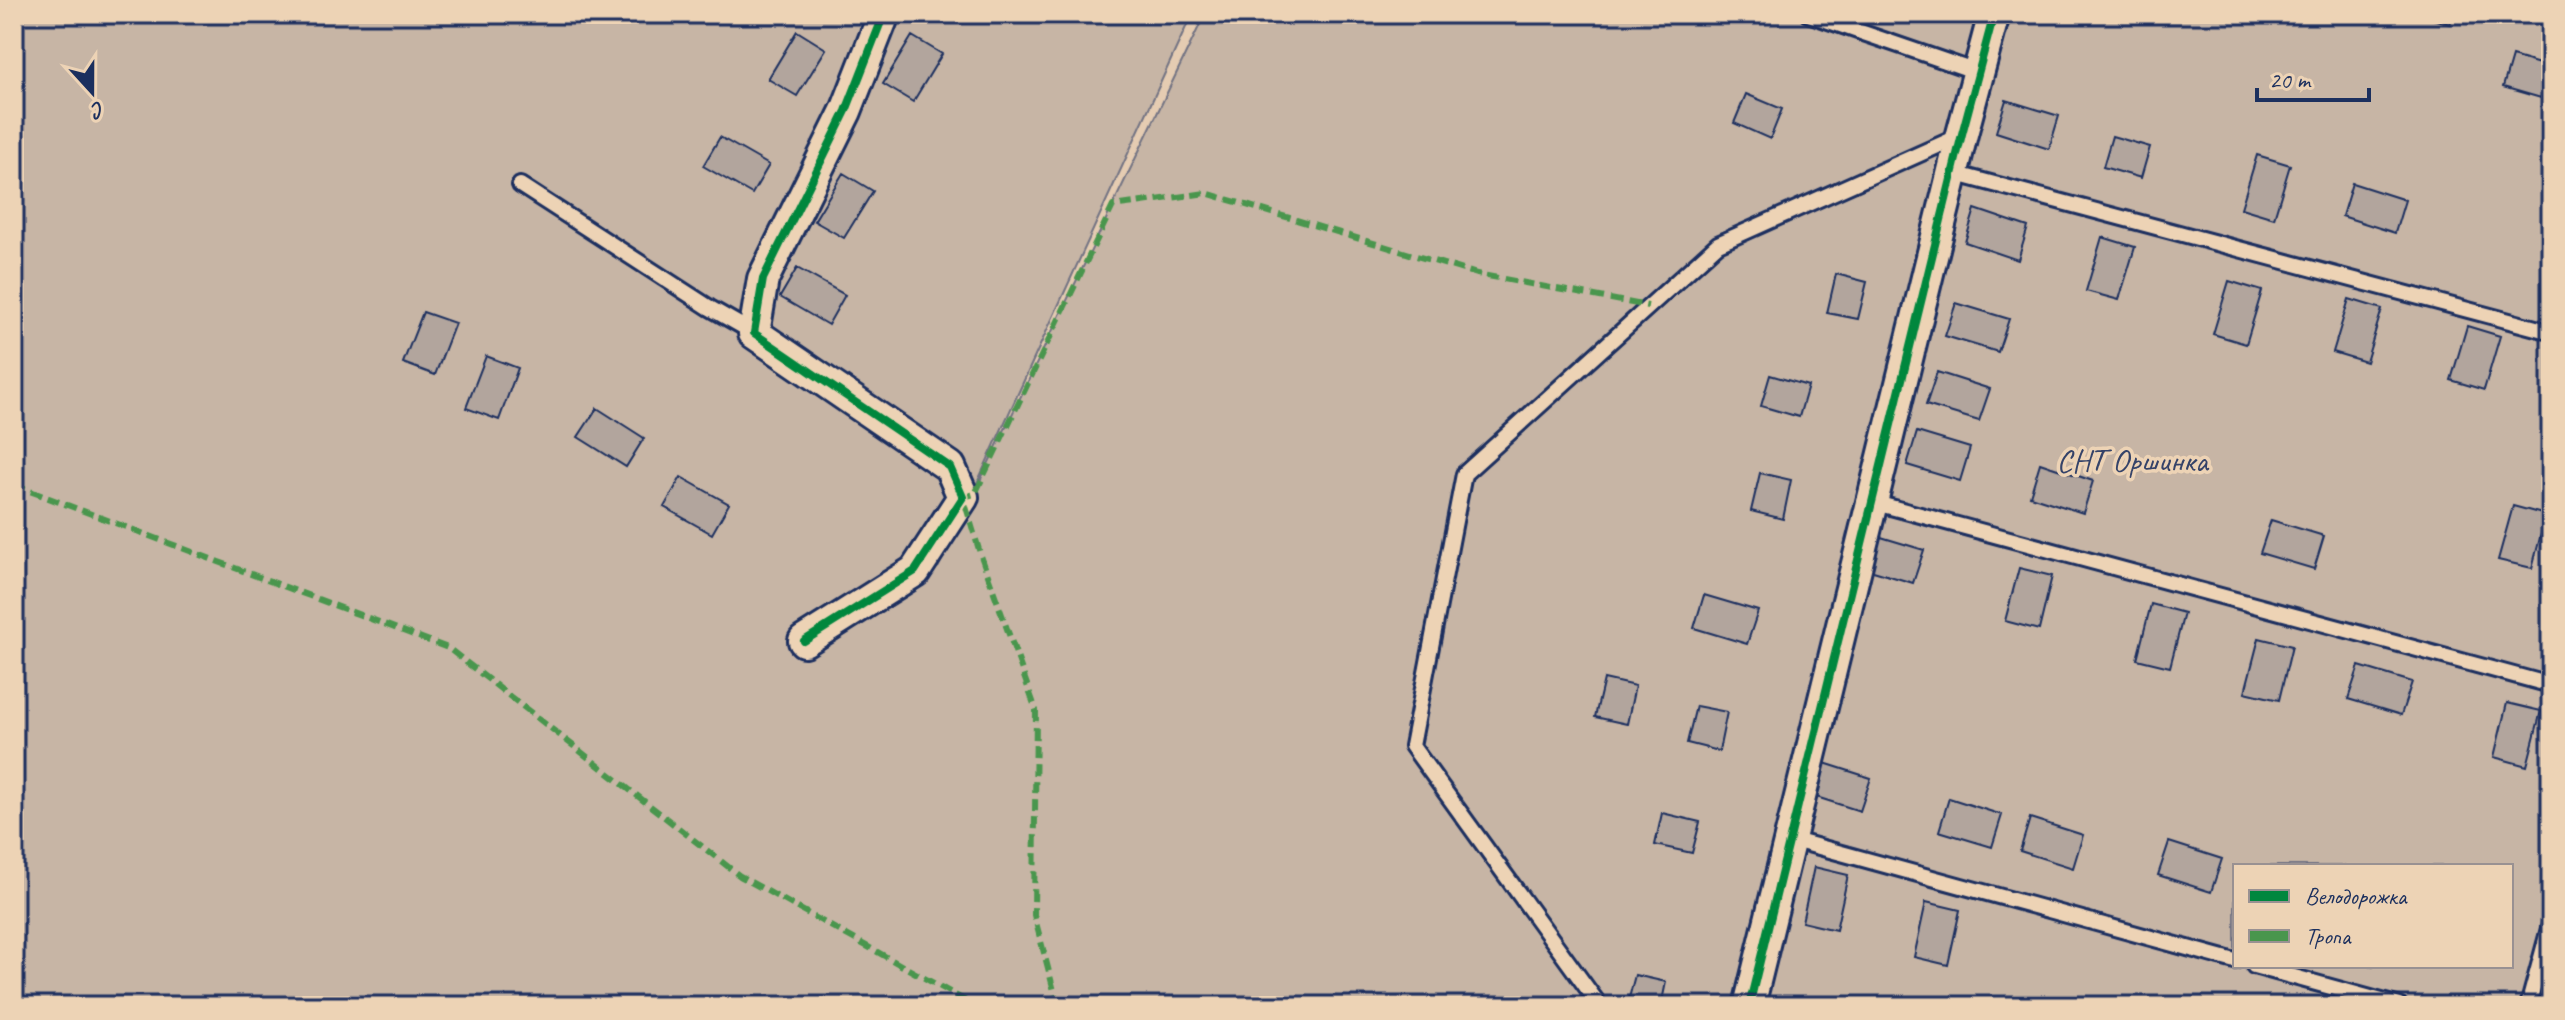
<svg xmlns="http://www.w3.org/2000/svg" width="2565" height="1020" viewBox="0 0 2565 1020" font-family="Caveat,sans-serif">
  <rect width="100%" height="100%" fill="#e5ccb2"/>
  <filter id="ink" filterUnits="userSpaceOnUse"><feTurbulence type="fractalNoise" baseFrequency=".0125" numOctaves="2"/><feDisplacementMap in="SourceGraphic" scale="16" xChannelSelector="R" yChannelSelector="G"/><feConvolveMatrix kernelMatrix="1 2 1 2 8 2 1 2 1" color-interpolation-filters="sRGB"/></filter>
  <g filter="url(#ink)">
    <!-- green -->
    <path fill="#c7b5a5" stroke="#717282" stroke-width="2" fill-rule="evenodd" d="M14,14H1192L938,568L1205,14H2551V1006H14ZM2235,866H2511V966H2235Z"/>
    <!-- building -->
    <path fill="#b2a59d" stroke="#1b2f5e" stroke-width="2" d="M2415,14H2453L2450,24Z
      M797,31L826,49L797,96L768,79Z
      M912,36L942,54L913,102L883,84Z
      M2512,56L2550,67L2541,98L2503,87Z
      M1746,94L1782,109L1770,139L1734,123Z
      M2006,100L2059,116L2049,149L1996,132Z
      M2112,136L2150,147L2141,178L2103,167Z
      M720,137L769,165L752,194L703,166Z
      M2257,155L2290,165L2274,218L2241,208Z
      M843,173L873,191L844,238L814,221Z
      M2352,183L2405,200L2395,233L2342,216Z
      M1975,209L2028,227L2018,260L1965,242Z
      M2102,237L2135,247L2119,300L2086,291Z
      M797,268L845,295L828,325L780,297Z
      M1836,274L1867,282L1858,319L1827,313Z
      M2229,281L2262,291L2246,344L2213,334Z
      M2349,299L2382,309L2366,362L2333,352Z
      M1956,303L2009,319L1998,352L1945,336Z
      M423,312L455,323L435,375L403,363Z
      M2467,326L2500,336L2484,390L2451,380Z
      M486,356L518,368L499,420L466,408Z
      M1937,372L1990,389L1979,421L1926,405Z
      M1770,375L1808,386L1799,417L1761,406Z
      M597,408L644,438L626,467L578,437Z
      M1917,432L1970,448L1960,481L1907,465Z
      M2040,463L2093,481L2083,513L2030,496Z
      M1760,473L1791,480L1783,519L1751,511Z
      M681,477L729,504L712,534L664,507Z
      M2513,506L2546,515L2532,568L2498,560Z
      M2271,520L2324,536L2314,569L2260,553Z
      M1871,534L1924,550L1913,583L1860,567Z
      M2019,568L2052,576L2039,630L2005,621Z
      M1704,595L1758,611L1747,644L1694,628Z
      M2151,604L2184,613L2170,667L2137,659Z
      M2259,638L2292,646L2279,700L2245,692Z
      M2359,666L2412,682L2401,715L2348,699Z
      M1604,679L1635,686L1627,724L1595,717Z
      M2507,703L2541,711L2527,766L2494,757Z
      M1696,706L1727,712L1719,751L1687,743Z
      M1818,761L1871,778L1860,811L1807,794Z
      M1949,798L2002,815L1992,847L1939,831Z
      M1662,813L1700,822L1692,853L1655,845Z
      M2030,818L2083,835L2073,868L2020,851Z
      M2169,842L2222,859L2211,892L2158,875Z
      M1814,867L1848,875L1836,930L1802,922Z
      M1926,902L1960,910L1948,965L1914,957Z
      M1635,975L1666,982L1661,1006H1627Z"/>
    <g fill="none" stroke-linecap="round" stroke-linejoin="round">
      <!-- lane casing -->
      <g stroke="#1b2f5e" stroke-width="20">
        <path id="lane" d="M1808,14L1980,73
          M1953,173L2551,332
          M520,185L710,308L754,333
          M1872,502L2551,685
          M1790,839L2235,961
          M2254,966L2400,1006
          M1600,1006L1412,746L1464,474L1718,244L1962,135
          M2528,1006L2551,921"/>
      </g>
      <!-- street casing -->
      <g stroke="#1b2f5e" stroke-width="36">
        <path id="street" d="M804,641L915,571L963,497L950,467L754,333L763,279L846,111L884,14
          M1749,1006L1962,134L1994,14"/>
      </g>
      <!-- lane -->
      <use href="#lane" stroke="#edd3b5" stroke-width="14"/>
      <!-- street -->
      <use href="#street" stroke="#edd3b5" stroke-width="30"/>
      <!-- quiet -->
      <path stroke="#49964d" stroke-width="6" stroke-dasharray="12 6" stroke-linecap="butt" d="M14,485L448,648L740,876L975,1006
        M1058,1006L1034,915L1036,710L980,553L963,497L975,494L1113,206L1206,193L1477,274L1648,306"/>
      <!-- cycleway casing -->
      <g stroke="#edd3b5" stroke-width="13">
        <path id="cycleway" d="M804,641L915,571L963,497L950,467L754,333L763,279L846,111L884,14
          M1749,1006L1962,134L1994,14"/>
      </g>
      <!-- cycleway -->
      <use href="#cycleway" stroke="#00873e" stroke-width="8"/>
    </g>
  </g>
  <g text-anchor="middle" stroke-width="7" stroke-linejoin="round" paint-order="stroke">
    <!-- park labels -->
    <g font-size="32" fill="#354369" stroke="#edd3b5">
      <text x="2132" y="471">СНТ Оршинка</text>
    </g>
  </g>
  <!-- margin -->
  <rect width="2565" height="1020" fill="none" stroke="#edd3b5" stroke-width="48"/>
  <rect x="24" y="24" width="2517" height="972" fill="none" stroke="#1b2f5e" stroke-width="3" filter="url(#ink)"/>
  <!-- legend -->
  <rect x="2233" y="864" width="280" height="104" fill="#edd3b5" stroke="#999192" stroke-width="2"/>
  <rect x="2249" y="890" width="40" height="12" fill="#00873e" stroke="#999192" stroke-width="2"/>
  <text x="2305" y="904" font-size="24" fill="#1b2f5e">Велодорожка</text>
  <rect x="2249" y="930" width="40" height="12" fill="#49964d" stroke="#999192" stroke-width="2"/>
  <text x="2305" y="944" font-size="24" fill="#1b2f5e">Тропа</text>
  <!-- north arrow -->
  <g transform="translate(92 92) rotate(159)" stroke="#edd3b5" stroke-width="6" paint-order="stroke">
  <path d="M0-6L14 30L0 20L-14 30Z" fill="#1b2f5e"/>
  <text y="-12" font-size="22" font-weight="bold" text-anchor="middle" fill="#1b2f5e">С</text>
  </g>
  <!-- scale -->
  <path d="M2257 88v12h112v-12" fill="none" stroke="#1b2f5e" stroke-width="4"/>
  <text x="2269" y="88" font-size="24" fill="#1b2f5e" stroke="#edd3b5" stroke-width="6" paint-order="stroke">20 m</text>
</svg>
